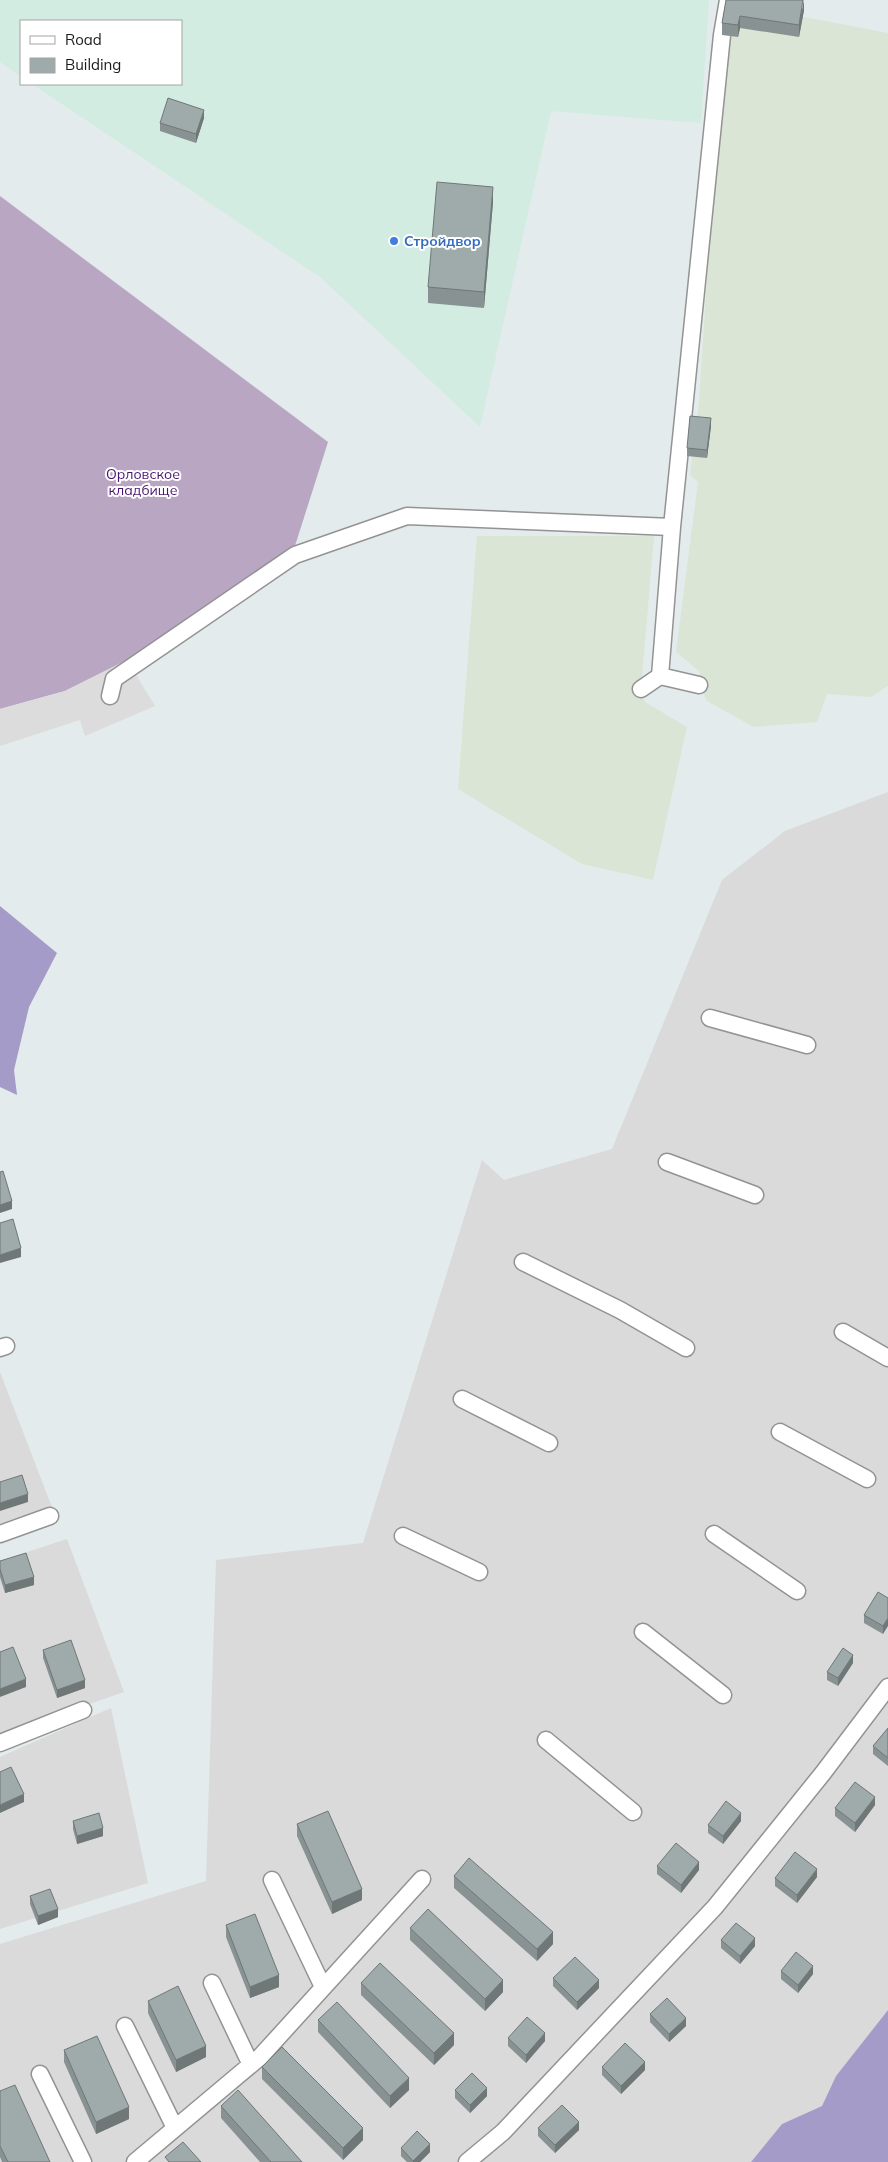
<svg xmlns="http://www.w3.org/2000/svg" width="888" height="2162" viewBox="0 0 888 2162" font-family="Mulish,sans-serif">
  <rect width="100%" height="100%" fill="#e3ebec"/>
  <!-- residential -->
  <path fill="#d9dad9" d="M888,792V2010L836,2076L822,2106L782,2124L751,2162H0V1944L206,1881L216,1560L363,1543L482,1160L504,1180L612,1149L722,880L785,831Z
    M0,1372L53,1510L0,1527Z
    M67,1539L124,1692L0,1735V1561Z
    M111,1708L148,1883L0,1929V1757Z"/>
  <!-- commercial -->
  <path fill="#d3ece1" d="M0,0H709L701,123L551,111L480,427L320,277L32,84H181V21H21V77L0,62Z"/>
  <!-- industrial -->
  <path fill="#dae5d5" d="M725,2L888,33V686L871,697L827,694L817,722L754,727L707,701L699,685L700,672L676,652L698,482L690,475L699,401Z
    M477,536H654L641,689L645,702L687,727L653,880L582,864L458,789Z"/>
  <!-- forest -->
  <path fill="#a59bc8" d="M0,906L57,953L29,1007L14,1070L17,1095L0,1087Z
    M888,2010V2162H751L782,2124L822,2106L836,2076Z"/>
  <!-- cemetery -->
  <path fill="#b9a6c3" d="M0,196L328,442L294,549L163,642L65,691L0,709Z"/>
  <!-- parking -->
  <path fill="#dcdcdc" d="M127,660L155,706L85,736L80,720L0,746V709L65,691Z"/>
  <g fill="none" stroke-linecap="round" stroke-linejoin="round">
    <!-- minor casing -->
    <g stroke="#939393" stroke-width="19">
      <path id="minor" d="M660,676L672,527
        M641,689L660,676L699,685
        M110,696L114,679L295,555L407,516L672,527L722,35L728,0
        M710,1018L807,1045
        M667,1162L755,1195
        M523,1262L620,1310L686,1348
        M843,1332L888,1358
        M0,1348L6,1346
        M462,1399L549,1443
        M780,1432L867,1479
        M0,1534L50,1516
        M714,1534L797,1591
        M403,1536L479,1572
        M643,1632L723,1695
        M546,1740L633,1812
        M0,1743L83,1710
        M272,1880L323,1987
        M212,1983L251,2065
        M125,2026L175,2128
        M40,2074L83,2162
        M135,2162L260,2057L422,1879
        M467,2162L503,2132L715,1907L823,1773L888,1687"/>
    </g>
    <!-- minor -->
    <use href="#minor" stroke="#fff" stroke-width="16"/>
  </g>
  <!-- wall -->
  <path fill="#899292" d="M726,0L804,10L799,37L740,28L738,37L722,35V23Z
    M204,118L196,143L160,131V123Z
    M493,202L484,308L428,303V287Z
    M711,426L707,458L687,456V448Z
    M0,1561L34,1585L5,1593L0,1577Z
    M888,1598L883,1634L864,1623V1615Z
    M43,1650L85,1688L57,1698L43,1658Z
    M853,1663L838,1686L827,1680V1672Z
    M888,1728V1766L873,1754V1746Z
    M875,1805L855,1832L835,1816V1808Z
    M73,1821L103,1836L77,1844L73,1829Z
    M741,1821L723,1844L708,1833V1825Z
    M297,1824L362,1900L332,1914L297,1836Z
    M657,1866L699,1870L681,1893L657,1874Z
    M454,1876L553,1944L537,1961L454,1888Z
    M817,1877L797,1903L775,1886V1878Z
    M30,1896L58,1917L38,1925L30,1904Z
    M226,1925L279,1987L250,1998L226,1937Z
    M410,1928L503,1992L485,2011L410,1940Z
    M721,1940L755,1946L740,1964L721,1948Z
    M781,1971L813,1974L798,1993L781,1979Z
    M553,1978L599,1988L577,2010L553,1986Z
    M361,1983L454,2045L434,2065L361,1995Z
    M148,2001L206,2057L176,2072L148,2013Z
    M650,2014L686,2026L669,2042L650,2022Z
    M318,2020L409,2090L390,2108L318,2032Z
    M508,2038L545,2041L526,2063L508,2046Z
    M64,2050L129,2119L96,2134L64,2062Z
    M262,2067L363,2140L343,2160L262,2079Z
    M602,2067L645,2070L621,2094L602,2075Z
    M455,2090L487,2096L470,2113L455,2098Z
    M0,2091L50,2162H2L0,2157Z
    M221,2106L302,2162H260L221,2118Z
    M538,2128L579,2130L555,2153L538,2136Z
    M401,2148L430,2152L420,2162H407L401,2156Z"/>
  <!-- shaded-wall -->
  <path fill="#6f7777" d="M804,0V10L799,37V25Z
    M740,16V28L738,37V25Z
    M204,110V118L196,143V134Z
    M493,187V202L484,308V292Z
    M711,418V426L707,458V450Z
    M12,1201V1209L0,1213V1205Z
    M21,1248V1257L0,1263V1255Z
    M28,1494V1502L0,1511V1503Z
    M34,1577V1585L5,1593V1585Z
    M888,1618V1626L883,1634V1626Z
    M853,1655V1663L838,1686V1678Z
    M26,1679V1687L0,1697V1689Z
    M85,1680V1688L57,1698V1690Z
    M24,1794V1802L0,1813V1805Z
    M875,1797V1805L855,1832V1823Z
    M741,1813V1821L723,1844V1836Z
    M103,1828V1836L77,1844V1836Z
    M699,1862V1870L681,1893V1885Z
    M817,1869V1877L797,1903V1895Z
    M362,1889V1900L332,1914V1902Z
    M58,1909V1917L38,1925V1916Z
    M553,1932V1944L537,1961V1949Z
    M755,1938V1946L740,1964V1956Z
    M813,1966V1974L798,1993V1985Z
    M279,1975V1987L250,1998V1987Z
    M503,1980V1992L485,2011V1999Z
    M599,1980V1988L577,2010V2002Z
    M686,2018V2026L669,2042V2034Z
    M454,2033V2045L434,2065V2053Z
    M545,2033V2041L526,2063V2055Z
    M206,2046V2057L176,2072V2060Z
    M645,2062V2070L621,2094V2086Z
    M409,2078V2090L390,2108V2096Z
    M487,2088V2096L470,2113V2105Z
    M129,2107V2119L96,2134V2122Z
    M579,2122V2130L555,2153V2145Z
    M363,2128V2140L343,2160V2148Z
    M430,2144V2152L420,2162H413V2161Z"/>
  <!-- building -->
  <path fill="#9faaaa" stroke="#6f7777" d="M726,0H803L799,25L740,16L738,25L722,23Z
    M168,98L204,110L196,134L160,123Z
    M437,182L493,187L484,292L428,287Z
    M690,416L711,418L707,450L687,448Z
    M3,1171L12,1201L0,1205V1172Z
    M13,1219L21,1248L0,1255V1223Z
    M22,1475L28,1494L0,1503V1482Z
    M26,1553L34,1577L5,1585L0,1569V1561Z
    M878,1592L888,1598V1618L883,1626L864,1615Z
    M71,1640L85,1680L57,1690L43,1650Z
    M13,1647L26,1679L0,1689V1652Z
    M843,1648L853,1655L838,1678L827,1672Z
    M888,1728V1758L873,1746Z
    M11,1767L24,1794L0,1805V1772Z
    M855,1782L875,1797L855,1823L835,1808Z
    M726,1801L741,1813L723,1836L708,1825Z
    M328,1811L362,1889L332,1902L297,1824Z
    M99,1813L103,1828L77,1836L73,1821Z
    M676,1843L699,1862L681,1885L657,1866Z
    M795,1852L817,1869L797,1895L775,1878Z
    M469,1858L553,1932L537,1949L454,1876Z
    M50,1889L58,1909L38,1916L30,1896Z
    M428,1909L503,1980L485,1999L410,1928Z
    M255,1914L279,1975L250,1987L226,1925Z
    M736,1923L755,1938L740,1956L721,1940Z
    M796,1952L813,1966L798,1985L781,1971Z
    M575,1957L599,1980L577,2002L553,1978Z
    M380,1963L454,2033L434,2053L361,1983Z
    M178,1986L206,2046L176,2060L148,2001Z
    M667,1998L686,2018L669,2034L650,2014Z
    M337,2002L409,2078L390,2096L318,2020Z
    M527,2017L545,2033L526,2055L508,2038Z
    M97,2036L129,2107L96,2122L64,2050Z
    M625,2043L645,2062L621,2086L602,2067Z
    M282,2047L363,2128L343,2148L262,2067Z
    M472,2073L487,2088L470,2105L455,2090Z
    M15,2085L50,2162H8L0,2146V2091Z
    M238,2090L302,2162H271L221,2106Z
    M562,2105L579,2122L555,2145L538,2128Z
    M417,2131L430,2144L413,2161L401,2148Z
    M183,2142L201,2162H169L165,2157Z"/>
  <!-- markers -->
  <circle fill="#3f7fe0" stroke="#fff" stroke-width="2" cx="394" cy="241" r="5"/>
  <g text-anchor="middle" stroke-width="4" stroke-linejoin="round" paint-order="stroke">
    <!-- shop labels -->
    <g font-size="14" font-weight="bold" fill="#366cbe" stroke="#fff" text-anchor="start">
      <text x="404" y="246">Стройдвор</text>
    </g>
    <!-- park labels -->
    <g font-size="14" fill="#4a156f" stroke="#fff">
      <text x="143" y="479">Орловское<tspan x="143" dy="16">кладбище</tspan></text>
    </g>
  </g>
  <!-- legend -->
  <rect x="20" y="20" width="162" height="65" fill="#ffffff" stroke="#a4a4a4"/>
  <rect x="30" y="36" width="25" height="8" fill="#ffffff" stroke="#a4a4a4"/>
  <text x="65" y="45" font-size="15" fill="#1c1c1c">Road</text>
  <rect x="30" y="58" width="25" height="15" fill="#9faaaa" stroke="#a4a4a4"/>
  <text x="65" y="70" font-size="15" fill="#1c1c1c">Building</text>
</svg>
